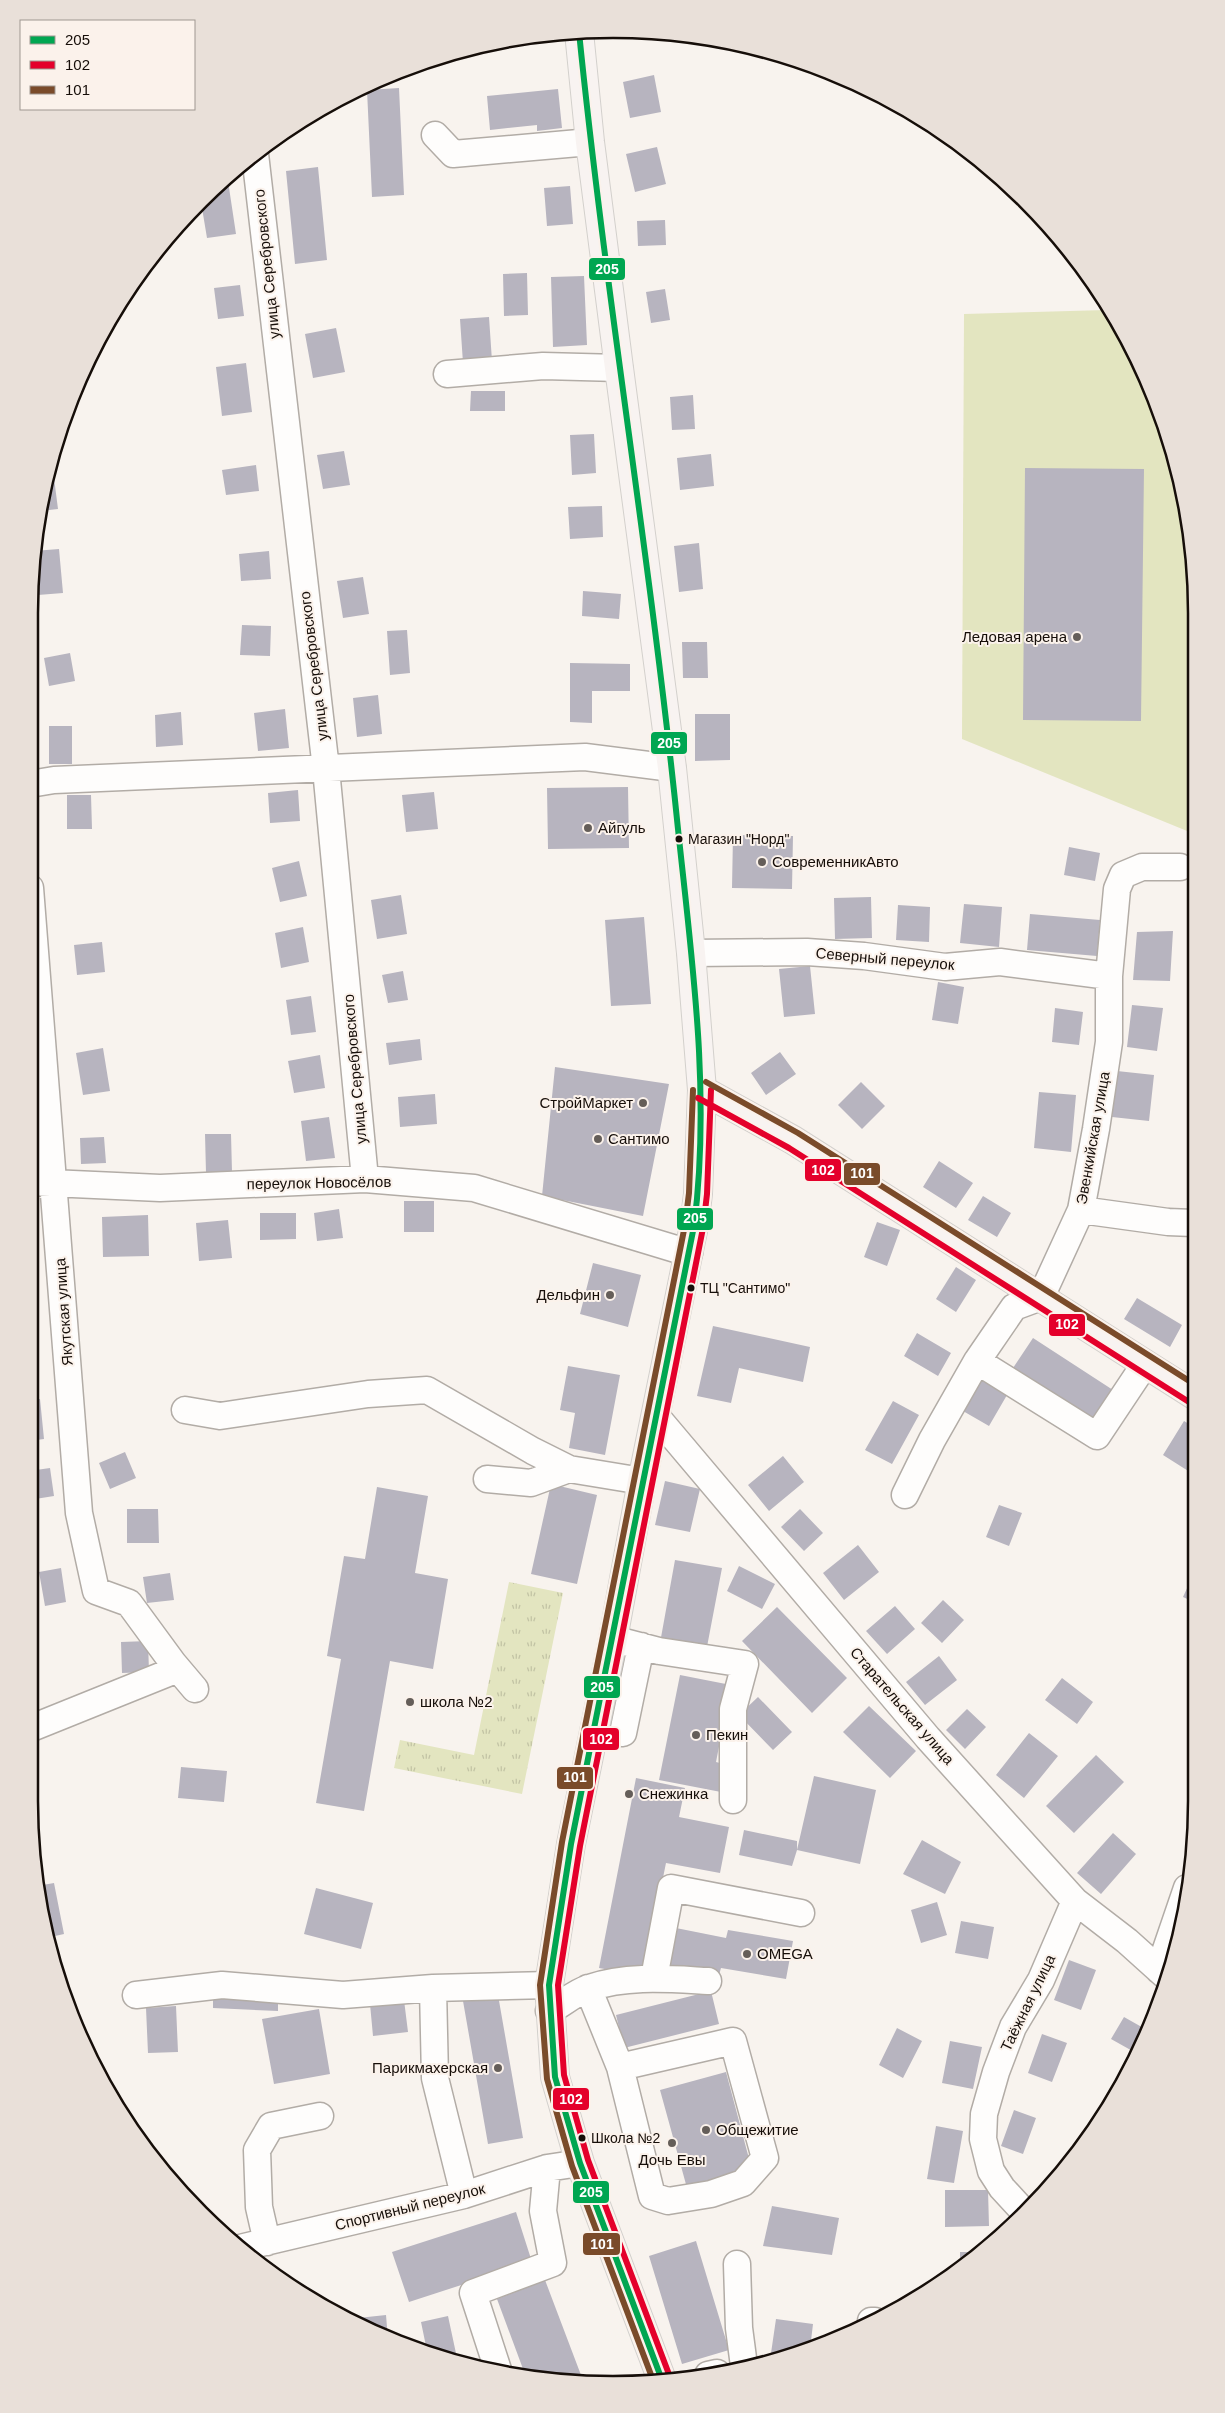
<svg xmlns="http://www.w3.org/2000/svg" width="1225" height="2413" viewBox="0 0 1225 2413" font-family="Arial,sans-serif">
  <defs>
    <pattern id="grass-tufts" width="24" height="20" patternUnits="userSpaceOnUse" patternTransform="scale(1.25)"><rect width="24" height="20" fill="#e3e5c0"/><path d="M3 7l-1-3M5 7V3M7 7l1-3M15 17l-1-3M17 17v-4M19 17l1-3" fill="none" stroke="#c2c3a4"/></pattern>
  </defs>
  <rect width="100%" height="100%" fill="#f8f3ee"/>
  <!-- grass -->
  <path fill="url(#grass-tufts)" d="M509,1582L563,1593L522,1794L394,1768L400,1740L474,1755Z"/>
  <!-- garden -->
  <path fill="#e3e5c0" d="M1106,310L1152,389L1191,536L1192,833L962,739L964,314Z"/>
  <!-- building -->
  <path fill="#b7b4bf" d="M654,75L661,112L630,118L623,82Z
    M399,88L404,195L372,197L367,90Z
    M558,89L562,128L537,131V125L490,130L487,96Z
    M657,147L666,184L635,192L626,154Z
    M318,167L327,260L295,264L286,171Z
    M228,181L236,234L207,238L201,202L220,182Z
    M570,186L573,224L547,226L544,188Z
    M665,220L666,245L638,246L637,221Z
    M527,273L528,315L504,316L503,274Z
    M584,276L587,345L553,347L551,277Z
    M240,285L244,316L218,319L214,288Z
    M665,289L670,320L651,323L646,292Z
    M489,317L492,361L463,363L460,319Z
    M336,328L345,372L313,378L305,334Z
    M246,363L252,412L222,416L216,367Z
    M471,391H505V411H470Z
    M693,395L695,429L672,430L670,397Z
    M594,434L596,473L572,475L570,435Z
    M344,451L350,485L323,489L317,455Z
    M711,454L714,486L680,490L677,458Z
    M256,465L259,491L226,495L222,470Z
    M1025,468L1144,469L1141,721L1023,720Z
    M54,478L58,509L40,511L46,479Z
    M602,506L603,537L570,539L568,507Z
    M699,543L703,589L679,592L674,546Z
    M59,549L63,593L38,595L34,551Z
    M269,551L271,579L241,581L239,554Z
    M363,577L369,614L343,618L337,581Z
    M583,591L621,594L619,619L582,616Z
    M242,625L271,626L270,656L240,655Z
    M407,630L410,673L390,675L387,631Z
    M682,642H707L708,678H683Z
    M70,653L75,681L49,686L44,658Z
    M570,663L630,664V691H592V723L570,722Z
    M378,695L382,734L357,737L353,698Z
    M285,709L289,748L258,751L254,713Z
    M181,712L183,745L156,747L155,715Z
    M695,714H730V760L695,761Z
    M49,726H72V764H49Z
    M628,787L629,848L548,849L547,788Z
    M298,790L300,821L270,823L268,793Z
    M434,792L438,829L406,832L402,795Z
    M67,795H91L92,829H67Z
    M733,835L793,836L792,889L732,888Z
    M1069,847L1100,853L1095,881L1064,875Z
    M299,861L307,896L280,902L272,868Z
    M401,895L407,934L377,939L371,900Z
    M871,897L872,938L835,939L834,898Z
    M964,904L1002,907L999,947L960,943Z
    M898,905L930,907L929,942L896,940Z
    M1030,914L1100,920L1097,956L1027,950Z
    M644,917L651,1004L611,1006L605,920Z
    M303,927L309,962L281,968L275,933Z
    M1173,931L1170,981L1133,980L1137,932Z
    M102,942L105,972L77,975L74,945Z
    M810,966L815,1014L784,1017L779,969Z
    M403,971L408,1000L388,1003L382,975Z
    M938,982L964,987L958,1024L932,1020Z
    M311,996L316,1032L291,1035L286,1000Z
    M1132,1005L1163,1008L1157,1051L1127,1047Z
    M1055,1008L1083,1012L1079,1045L1052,1042Z
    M420,1039L422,1060L389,1065L386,1043Z
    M103,1048L110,1091L83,1095L76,1053Z
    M780,1052L796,1074L766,1095L751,1073Z
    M320,1055L325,1088L294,1093L288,1061Z
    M555,1067L669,1084L643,1216L542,1196Z
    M1117,1071L1154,1075L1149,1121L1112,1117Z
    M861,1082L885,1106L862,1129L838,1105Z
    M1039,1092L1076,1095L1071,1152L1034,1148Z
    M435,1094L437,1124L400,1127L398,1097Z
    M329,1117L335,1158L306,1161L301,1121Z
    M205,1134H231L232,1172L206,1173Z
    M104,1137L106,1163L81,1164L80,1138Z
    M939,1161L973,1183L956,1208L923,1187Z
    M983,1196L1011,1213L997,1237L968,1220Z
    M29,1199H32L34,1230H29Z
    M404,1201H434V1232H404Z
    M339,1209L343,1238L317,1241L314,1213Z
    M260,1213H296V1239L260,1240Z
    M148,1215L149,1256L103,1257L102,1217Z
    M228,1220L232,1258L199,1261L196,1223Z
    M877,1222L900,1230L887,1266L864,1257Z
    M593,1263L641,1275L628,1327L580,1314Z
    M956,1267L976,1280L956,1312L936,1299Z
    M1137,1298L1182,1325L1170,1347L1124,1319Z
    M29,1305L36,1346L29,1347Z
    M713,1326L810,1347L803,1382L739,1368L731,1403L697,1396Z
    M917,1333L951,1353L938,1376L904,1356Z
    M1033,1338L1113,1390L1092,1423L1011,1371Z
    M568,1366L620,1375L605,1455L569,1448L575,1413L560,1410Z
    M981,1380L1007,1395L989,1426L963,1411Z
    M40,1399L44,1439L29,1441V1400Z
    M893,1401L919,1415L892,1464L865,1450Z
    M1184,1421L1194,1427L1193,1474L1163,1455Z
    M125,1452L136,1478L110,1489L99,1463Z
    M783,1456L804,1482L769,1511L748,1485Z
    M50,1468L54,1496L29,1500V1471Z
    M665,1481L700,1489L690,1532L655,1525Z
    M551,1484L597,1495L577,1584L531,1574Z
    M377,1487L428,1496L415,1573L448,1579L433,1669L390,1661L364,1811L316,1803L341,1659L327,1656L344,1556L365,1559Z
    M999,1505L1022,1513L1009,1546L986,1537Z
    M127,1509H158L159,1543H127Z
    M800,1509L823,1533L804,1551L781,1527Z
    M858,1545L879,1572L844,1600L823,1573Z
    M675,1560L722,1568L706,1652L660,1643Z
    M739,1566L775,1584L762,1609L727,1591Z
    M61,1568L66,1602L45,1606L39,1572Z
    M170,1573L174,1600L147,1603L143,1577Z
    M1194,1573V1602L1183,1597Z
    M943,1600L964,1620L942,1643L921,1623Z
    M895,1606L915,1629L887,1654L866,1631Z
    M777,1607L847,1678L812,1713L742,1641Z
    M148,1641L149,1672L122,1673L121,1642Z
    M939,1656L957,1680L925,1705L906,1682Z
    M680,1675L731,1685L716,1762L727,1765L721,1792L659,1780Z
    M1062,1678L1093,1702L1077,1724L1045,1700Z
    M758,1697L792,1732L773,1750L739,1715Z
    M869,1706L916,1751L890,1778L843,1732Z
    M967,1709L986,1727L965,1749L946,1730Z
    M1029,1733L1058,1756L1024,1798L996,1775Z
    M1096,1755L1124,1782L1074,1833L1046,1806Z
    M181,1767L227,1771L224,1802L178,1798Z
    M814,1776L876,1790L860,1864L797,1850Z
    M636,1778L685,1788L679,1817L729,1827L720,1873L666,1863L643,1976L599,1968Z
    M744,1830L797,1841V1850L792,1866L739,1855Z
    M1113,1833L1136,1854L1101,1894L1077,1873Z
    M922,1840L961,1862L945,1894L903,1874Z
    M54,1883L64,1934L46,1938L40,1914L37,1886Z
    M316,1888L373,1903L361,1949L304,1934Z
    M937,1902L947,1935L921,1943L911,1910Z
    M961,1921L994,1927L988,1959L955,1953Z
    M671,1927L726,1938L728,1930L793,1941L786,1979L721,1968L719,1975L663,1964Z
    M1069,1960L1096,1970L1081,2010L1054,2000Z
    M711,1991L719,2024L624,2048L616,2015Z
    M498,1995L523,2138L488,2144L463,2001Z
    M213,1996L278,1998V2011L213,2008Z
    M404,2000L408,2032L373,2036L370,2004Z
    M176,2006L178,2052L148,2053L146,2008Z
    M319,2009L330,2074L274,2084L262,2019Z
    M1124,2017L1147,2030L1136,2053L1111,2039Z
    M897,2028L922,2041L903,2078L879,2065Z
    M1042,2034L1067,2043L1052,2082L1028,2073Z
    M950,2041L982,2047L973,2089L942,2083Z
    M726,2072L752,2170L687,2188L660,2090Z
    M1014,2110L1036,2118L1023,2154L1001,2146Z
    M936,2126L963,2131L954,2183L927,2179Z
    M945,2190H988L989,2226L945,2227Z
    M772,2206L839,2218L832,2255L763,2246Z
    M516,2212L532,2262L409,2302L392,2252Z
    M696,2241L729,2350L682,2364L649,2256Z
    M960,2252H981L960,2269Z
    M545,2280L584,2383L526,2377L497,2299Z
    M386,2315L388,2339L359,2325L358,2318Z
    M448,2316L457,2358L452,2359L427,2351L421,2322Z
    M776,2319L813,2324L810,2349L770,2360Z"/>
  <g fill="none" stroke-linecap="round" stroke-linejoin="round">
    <!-- minor casing -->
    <g stroke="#b2aca6" stroke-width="29">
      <path id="minor" d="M435,135L453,154L590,142
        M255,154L326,769L365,1179
        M447,374L543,366L619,368
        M30,784L54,780L585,757L672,768
        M30,888L79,1513L96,1591L129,1603L173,1663L195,1689
        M691,953L807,952L864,956L945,967L1000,962L1109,976
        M29,1182L160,1188L365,1179L474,1188L689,1253
        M1081,1210L1168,1222L1193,1223
        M977,1361L1097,1436L1145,1364
        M185,1410L220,1416L368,1394L427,1390L533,1451L569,1469
        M656,1416L928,1738L1075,1901L1127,1941L1167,1977
        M487,1479L531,1483L569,1469L642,1481
        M905,1495L932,1440L977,1361L1014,1307L1041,1297L1081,1210L1096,1129L1109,1042V976L1117,889L1123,875L1142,867H1180
        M613,1639L659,1651L745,1664L733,1709V1800
        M29,1729L178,1669
        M623,1733L641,1646
        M1159,1970L1187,1888
        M654,1978L671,1888L801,1913
        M433,1988L435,2078L464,2195
        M588,1988L620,2067L652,2196L668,2201L711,2194L743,2183L765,2158L733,2041L620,2067
        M136,1995L222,1985L343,1995L433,1988L549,1985
        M549,2011C562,2004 576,1992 589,1988C628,1975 669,1979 708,1981
        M1025,2213L1002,2188L991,2171L983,2139L984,2114L996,2072L1013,2027L1041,1980L1075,1901
        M267,2242L259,2207L257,2150L271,2126L320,2116
        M240,2248L464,2195L547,2168L580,2163
        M737,2264L739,2328L744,2366
        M871,2321H875
        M499,2373L473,2293L553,2263L543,2211L547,2168
        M708,2375L717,2373"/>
    </g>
    <!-- major casing -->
    <g stroke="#d3d0cc" stroke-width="30">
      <path id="major" d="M579,32L590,142L619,368L672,768L691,953L702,1090L698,1194L694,1226L642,1481L613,1639L571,1844L549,1985L555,2077L580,2163L662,2380
        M702,1090L793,1140L1194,1395"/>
    </g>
    <!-- minor -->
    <use href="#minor" stroke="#fefdfc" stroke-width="26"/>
    <!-- major -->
    <use href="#major" stroke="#f8f3f1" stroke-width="28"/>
    <!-- bus-1 casing -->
    <g stroke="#fbf2eb" stroke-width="10">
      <path id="bus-1" d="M579,32C606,299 651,563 678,829C692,961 711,1094 694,1226L571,1844L549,1985L555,2077L580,2163L662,2380"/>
    </g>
    <!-- bus-2 casing -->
    <g stroke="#fbf2eb" stroke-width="10">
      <path id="bus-2" d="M698,1098L789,1148L1189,1402
        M670,2377L588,2160L564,2075L558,1985L580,1846L703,1228L707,1194L711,1090"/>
    </g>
    <!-- bus-3 casing -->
    <g stroke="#fbf2eb" stroke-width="10">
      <path id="bus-3" d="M706,1082L798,1133L1194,1384
        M653,2380L572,2166L547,2079L540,1985L562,1842L685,1225L689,1193L693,1090"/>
    </g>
    <!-- bus-1 -->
    <use href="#bus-1" stroke="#00a651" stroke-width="6"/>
    <!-- bus-2 -->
    <use href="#bus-2" stroke="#e4002b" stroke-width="6"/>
    <!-- bus-3 -->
    <use href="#bus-3" stroke="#7a4b2a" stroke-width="6"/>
  </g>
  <!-- markers -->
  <g fill="#655e59" stroke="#fbf2eb" stroke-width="2">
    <circle cx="1077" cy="637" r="5"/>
    <circle cx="588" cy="828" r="5"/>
    <circle cx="762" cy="862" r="5"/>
    <circle cx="643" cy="1103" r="5"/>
    <circle cx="598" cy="1139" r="5"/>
    <circle cx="610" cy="1295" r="5"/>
    <circle cx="410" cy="1702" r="5"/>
    <circle cx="696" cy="1735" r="5"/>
    <circle cx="629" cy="1794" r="5"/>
    <circle cx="747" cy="1954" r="5"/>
    <circle cx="498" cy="2068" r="5"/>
    <circle cx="706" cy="2130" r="5"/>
    <circle cx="672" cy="2143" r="5"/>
  </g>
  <g fill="#160e09" stroke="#fbf2eb" stroke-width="2">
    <circle cx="679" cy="839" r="4.5"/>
    <circle cx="691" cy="1288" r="4.5"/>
    <circle cx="582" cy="2138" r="4.5"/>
  </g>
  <g text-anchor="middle" stroke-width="4" stroke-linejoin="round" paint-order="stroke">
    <!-- bus labels -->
    <g font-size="14" fill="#160e09" stroke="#fbf2eb" text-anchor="start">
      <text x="688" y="844">Магазин "Норд"</text>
      <text x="700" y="1293">ТЦ "Сантимо"</text>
      <text x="591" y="2143">Школа №2</text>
    </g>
    <!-- street labels -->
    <g font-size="15" fill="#160e09" stroke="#fbf2eb">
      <text transform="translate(267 264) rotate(-96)" y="5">улица Серебровского</text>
      <text transform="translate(314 666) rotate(-97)" y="5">улица Серебровского</text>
      <text transform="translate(885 959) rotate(5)" y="5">Северный переулок</text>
      <text transform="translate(355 1069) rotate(-95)" y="5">улица Серебровского</text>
      <text transform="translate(1093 1138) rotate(-80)" y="5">Эвенкийская улица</text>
      <text transform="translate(319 1183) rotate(-1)" y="5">переулок Новосёлов</text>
      <text transform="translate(64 1312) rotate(-94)" y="5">Якутская улица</text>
      <text transform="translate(902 1706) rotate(49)" y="5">Старательская улица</text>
      <text transform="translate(1028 2003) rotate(-64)" y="5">Таёжная улица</text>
      <text transform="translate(410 2207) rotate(-14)" y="5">Спортивный переулок</text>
    </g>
    <!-- poi labels -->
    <g font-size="15" fill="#160e09" stroke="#fbf2eb" text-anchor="start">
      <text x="1067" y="642" text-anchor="end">Ледовая арена</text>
      <text x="598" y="833">Айгуль</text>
      <text x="772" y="867">СовременникАвто</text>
      <text x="633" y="1108" text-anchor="end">СтройМаркет</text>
      <text x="608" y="1144">Сантимо</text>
      <text x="600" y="1300" text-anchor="end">Дельфин</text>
      <text x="420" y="1707">школа №2</text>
      <text x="706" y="1740">Пекин</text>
      <text x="639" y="1799">Снежинка</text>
      <text x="757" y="1959">OMEGA</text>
      <text x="488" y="2073" text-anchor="end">Парикмахерская</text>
      <text x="716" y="2135">Общежитие</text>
      <text x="672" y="2165" text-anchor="middle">Дочь Евы</text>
    </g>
  </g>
  <!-- crop -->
  <path d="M0 0H1225V2413H0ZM613 38H613A575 575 0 0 1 1188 613V1801A575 575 0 0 1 613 2376H613A575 575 0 0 1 38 1801V613A575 575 0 0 1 613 38Z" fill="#e9e0d9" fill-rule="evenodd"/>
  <path fill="none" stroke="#160e09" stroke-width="2.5" d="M613 38H613A575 575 0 0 1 1188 613V1801A575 575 0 0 1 613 2376H613A575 575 0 0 1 38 1801V613A575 575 0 0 1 613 38Z"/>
  <g stroke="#fbf2eb" stroke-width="2">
    <rect x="588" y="257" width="38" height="24" rx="5" fill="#00a651"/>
    <rect x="650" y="731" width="38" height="24" rx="5" fill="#00a651"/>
    <rect x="804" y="1158" width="38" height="24" rx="5" fill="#e4002b"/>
    <rect x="843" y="1162" width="38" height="24" rx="5" fill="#7a4b2a"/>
    <rect x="676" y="1207" width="38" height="24" rx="5" fill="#00a651"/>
    <rect x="1048" y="1313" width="38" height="24" rx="5" fill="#e4002b"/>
    <rect x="583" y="1675" width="38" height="24" rx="5" fill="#00a651"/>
    <rect x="582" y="1727" width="38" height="24" rx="5" fill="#e4002b"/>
    <rect x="556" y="1766" width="38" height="24" rx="5" fill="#7a4b2a"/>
    <rect x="552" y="2087" width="38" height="24" rx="5" fill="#e4002b"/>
    <rect x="572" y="2180" width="38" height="24" rx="5" fill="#00a651"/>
    <rect x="582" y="2232" width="39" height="24" rx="5" fill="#7a4b2a"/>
  </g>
  <g font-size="14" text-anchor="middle" font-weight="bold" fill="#fff">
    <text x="607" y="274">205</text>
    <text x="669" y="748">205</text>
    <text x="823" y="1175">102</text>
    <text x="862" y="1178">101</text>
    <text x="695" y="1223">205</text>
    <text x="1067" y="1329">102</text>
    <text x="602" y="1692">205</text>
    <text x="601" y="1744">102</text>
    <text x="575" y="1782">101</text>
    <text x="571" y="2104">102</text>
    <text x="591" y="2197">205</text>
    <text x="602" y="2249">101</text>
  </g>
  <!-- legend -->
  <rect x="20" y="20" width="175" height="90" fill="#fbf2eb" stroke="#9f9791"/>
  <rect x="30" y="36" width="25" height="8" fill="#00a651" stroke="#9f9791"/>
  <text x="65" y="45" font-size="15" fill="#160e09">205</text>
  <rect x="30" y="61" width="25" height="8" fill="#e4002b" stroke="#9f9791"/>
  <text x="65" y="70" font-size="15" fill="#160e09">102</text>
  <rect x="30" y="86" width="25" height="8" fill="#7a4b2a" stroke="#9f9791"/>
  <text x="65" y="95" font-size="15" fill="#160e09">101</text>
</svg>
